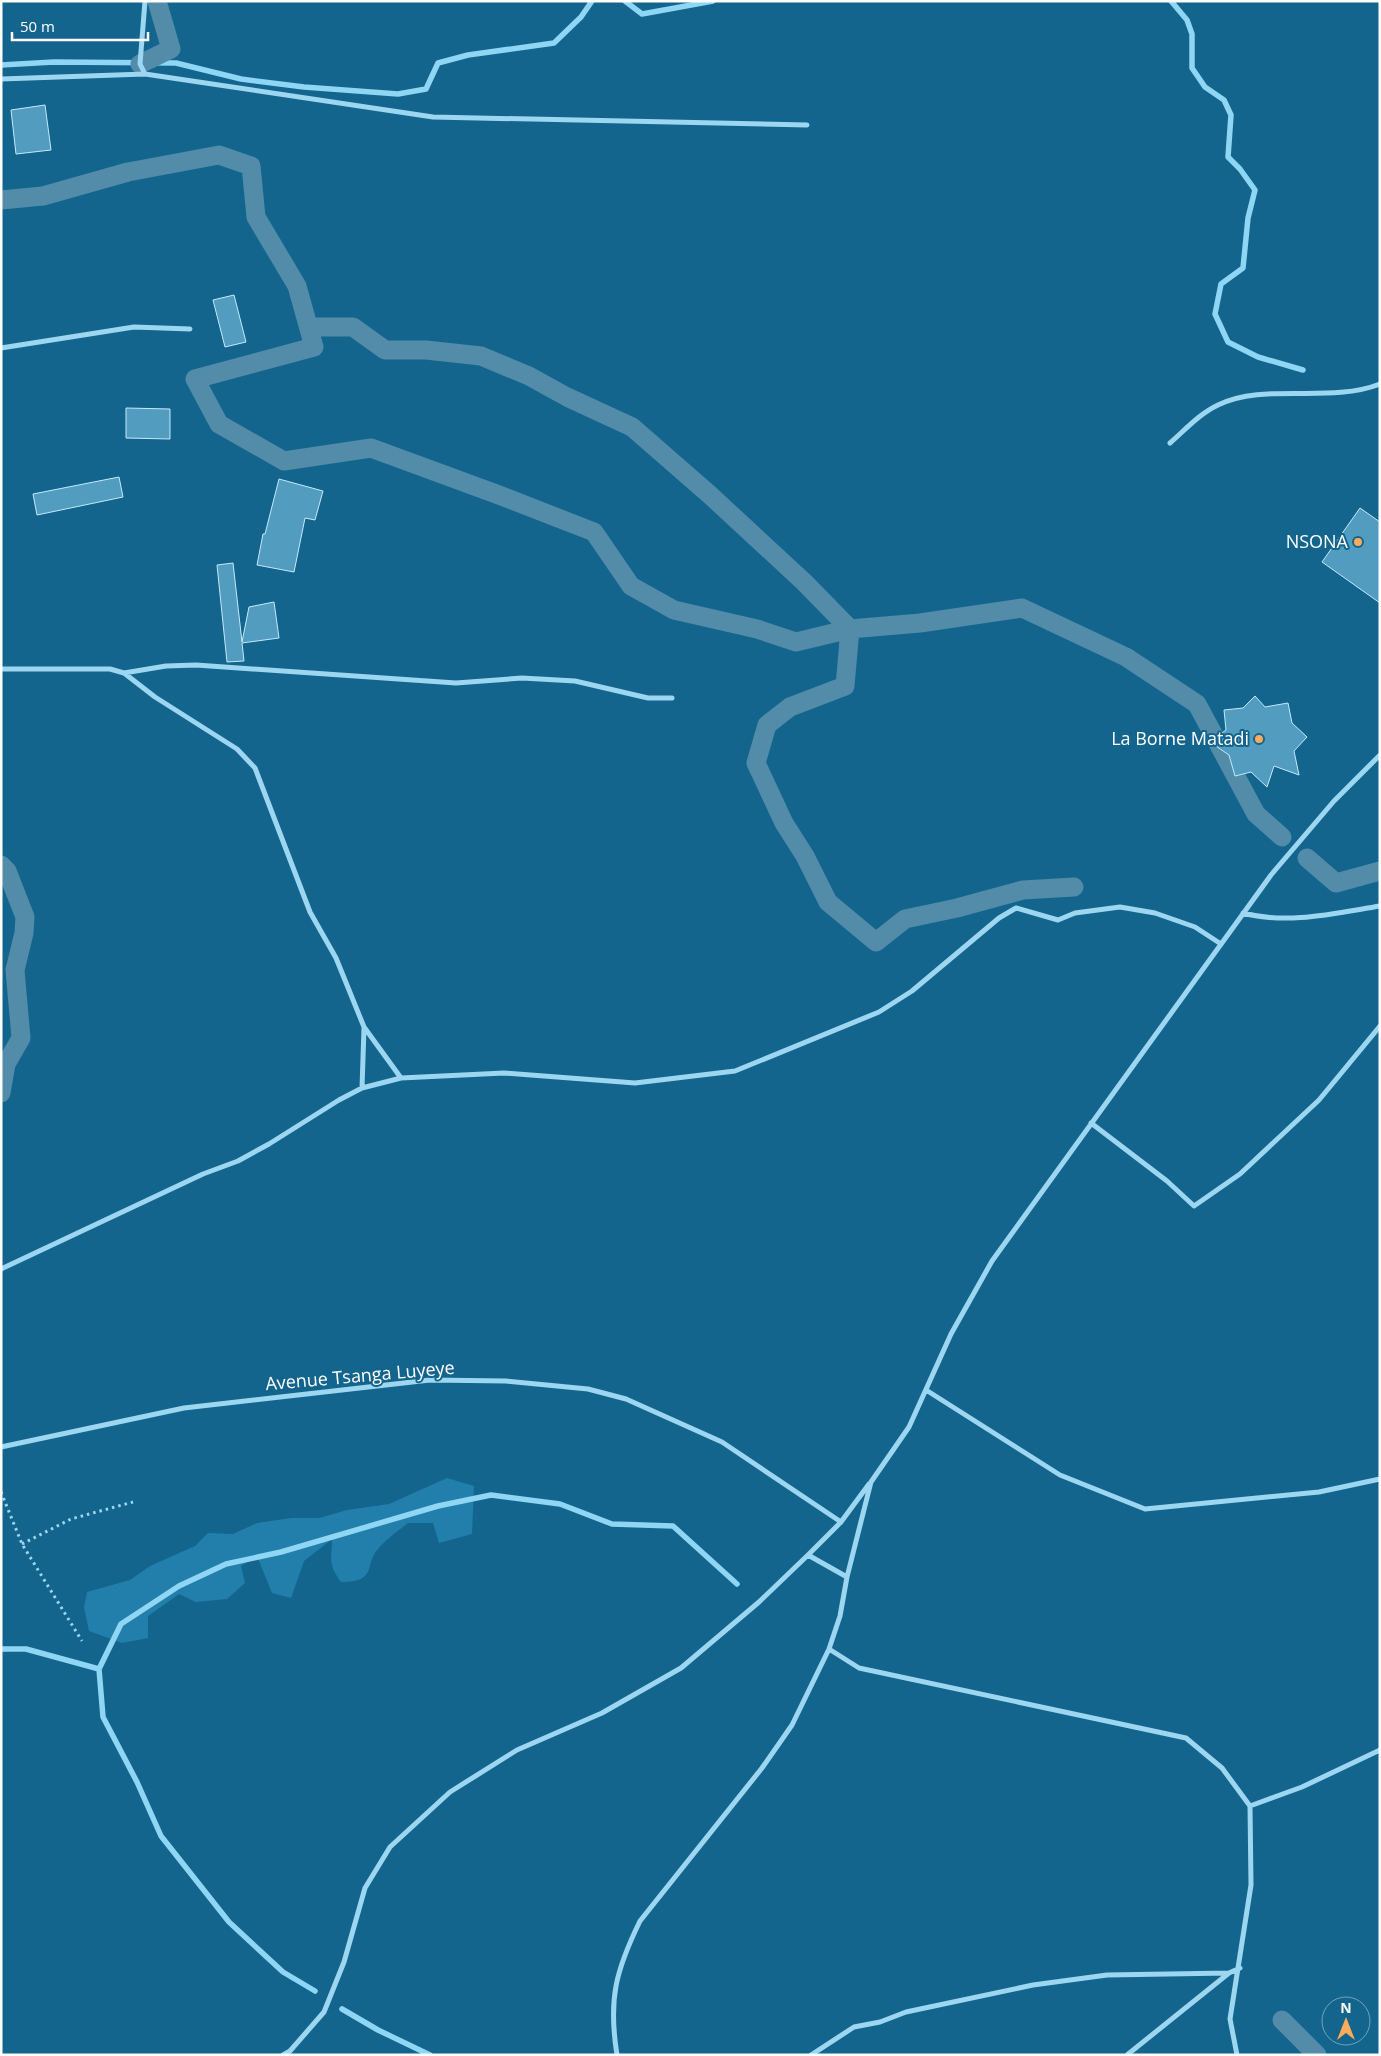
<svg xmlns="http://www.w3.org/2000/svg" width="1381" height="2056" viewBox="0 0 1381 2056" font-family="'Open Sans',sans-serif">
  <rect width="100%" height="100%" fill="#13658e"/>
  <!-- green -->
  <path fill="#227fab" d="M447,1478L474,1486L472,1534L439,1543L433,1523H408C398,1531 386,1539 378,1549C364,1565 378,1582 341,1582C327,1563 332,1560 332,1539L304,1561L291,1598L272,1593L257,1556L241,1566L245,1583L227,1599L196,1602L179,1594L148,1616V1638L122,1643L89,1631L84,1607L87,1592L130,1580L150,1566L195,1546L208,1533L233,1534L257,1523L291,1518H319L347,1510L389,1504Z"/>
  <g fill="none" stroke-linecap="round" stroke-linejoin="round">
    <!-- stream -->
    <path stroke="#8fd5f4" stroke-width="5.5" d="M625,1L642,14L713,1
      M1171,1L1187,20L1192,34V68L1205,87L1224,100L1231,115L1228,157L1240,169L1255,190L1248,218L1243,268L1221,284L1215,314L1228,342L1258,357L1303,370
      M1,65L54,62L176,63L241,79L304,87L398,94L426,89L438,63L468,55L554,43L581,17L592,1
      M1,1649H26L99,1669L121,1624L179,1586L226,1564L281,1552L438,1506L491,1495L560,1504L612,1524L673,1526L737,1584
      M99,1669L103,1717L137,1782L161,1836L229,1922L283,1972L315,1991
      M342,2009L378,2030L430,2055"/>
    <!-- canal -->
    <path stroke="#528ca9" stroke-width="19" d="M140,64L171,49L157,1
      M1,200L43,196L128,172L219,155L251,166L256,217L297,286L314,347L195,379L219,424L284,461L371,448L499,495L594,532L631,586L674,610L757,629L796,642L850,629L920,623L1022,608L1126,657L1197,704L1256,814L1282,837
      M309,327H353L385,350H426L481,356L529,376L567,397L632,427L710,495L804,582L850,629L845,686L790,707L767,725L756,763L784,823L805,856L828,902L876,942L905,919L957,908L1023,890L1074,887
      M1307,858L1336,883L1380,871
      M1,865L7,871L25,917L24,933L15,970L21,1038L6,1064L1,1093
      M1282,2020L1317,2055"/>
  </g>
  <!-- building -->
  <path fill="#529cbf" stroke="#c4eafc" d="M45,105L51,150L16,154L11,110Z
    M234,295L246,342L225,347L213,300Z
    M126,408L170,409V439L126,438Z
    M119,477L123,497L37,515L33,494Z
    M279,479L323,491L315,520L305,518L294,572L257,565L263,534H265Z
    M1360,508L1380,522V603L1322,562Z
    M233,563L242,642L249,607L274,602L279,638L242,643L244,661L227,662L217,565Z
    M1255,696L1265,707L1288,703L1292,723L1307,737L1294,751L1299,775L1274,766L1267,787L1251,772L1235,776L1229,755L1210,742L1226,730L1224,710L1243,708Z"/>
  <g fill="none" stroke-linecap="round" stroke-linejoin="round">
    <!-- path -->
    <path stroke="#9dd6f1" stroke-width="3" stroke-dasharray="2.5 4" stroke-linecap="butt" d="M1,1492L22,1544L82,1641
      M22,1544L71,1519L133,1502"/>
    <!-- minor -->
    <path stroke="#9dd6f1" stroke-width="5" d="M145,74L140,64L145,1
      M1,79L145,74L433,117L807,125
      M1,348L134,327L190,329
      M1170,443C1185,430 1199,414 1218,405C1264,382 1329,404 1380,384
      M1,669H110L124,673L155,697L237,749L255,768L310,912L336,958L364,1027L401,1078
      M124,673L166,666L196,665L456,683L522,678L575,681L648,698H672
      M1243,913C1287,925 1336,913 1380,906
      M362,1088L364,1028
      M1091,1123L1167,1181L1194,1206L1240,1174L1319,1100L1380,1026
      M1,1269L203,1174L238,1161L269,1144L339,1100L362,1088L401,1078L504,1073L635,1083L735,1071L879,1012L912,991L999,918L1016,908L1058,920L1075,913L1120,907L1155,913L1195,927L1221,944
      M926,1390L1060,1475L1145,1509L1319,1492L1380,1479
      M1,1447L184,1408L430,1380L506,1381L588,1389L626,1399L722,1442L841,1522
      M808,1555L847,1577
      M829,1649L859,1668L1186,1738L1222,1768L1250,1806L1251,1885L1230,2019L1237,2055
      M1250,1806L1302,1787L1380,1750
      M283,2055L290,2051L324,2012L344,1962L365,1888L390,1847L450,1792L517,1750L602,1713L681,1668L759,1602L808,1555L841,1522L869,1484
      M617,2055C608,1999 616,1970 640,1921L762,1768L792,1725L829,1649L840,1616L847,1577L871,1482L909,1427L951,1334L992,1261L1271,875L1334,801L1380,755
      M811,2055L854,2027L880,2022L906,2012L1033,1985L1107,1975L1229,1973L1240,1968
      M1127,2055L1229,1973"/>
  </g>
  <!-- markers -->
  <g fill="#ffab5d" stroke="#13658e" stroke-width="2">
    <circle cx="1358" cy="542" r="5"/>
    <circle cx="1259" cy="739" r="5"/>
  </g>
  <g text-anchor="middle" stroke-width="4" stroke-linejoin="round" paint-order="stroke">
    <!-- poi labels -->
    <g font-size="18" fill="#fff" stroke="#13658e" text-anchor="end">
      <text x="1348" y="548">NSONA</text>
      <text x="1249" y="745">La Borne Matadi</text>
    </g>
    <!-- street labels -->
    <g font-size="18" fill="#fff" stroke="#13658e">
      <text transform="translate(360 1376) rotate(-5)" y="6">Avenue Tsanga Luyeye</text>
    </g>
  </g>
  <!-- border -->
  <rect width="1381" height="2056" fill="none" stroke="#ffffff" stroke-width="5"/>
  <!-- north arrow -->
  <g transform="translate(1346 2021)"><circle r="24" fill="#13658e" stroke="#71a3bb"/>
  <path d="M0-4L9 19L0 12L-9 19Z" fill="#ffab5d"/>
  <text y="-8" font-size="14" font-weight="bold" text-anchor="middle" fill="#ffffff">N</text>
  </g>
  <!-- scale -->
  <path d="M12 32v8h136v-8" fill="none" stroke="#ffffff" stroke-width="2.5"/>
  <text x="20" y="32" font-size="15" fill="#ffffff" stroke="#13658e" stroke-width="4" paint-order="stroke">50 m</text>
</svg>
